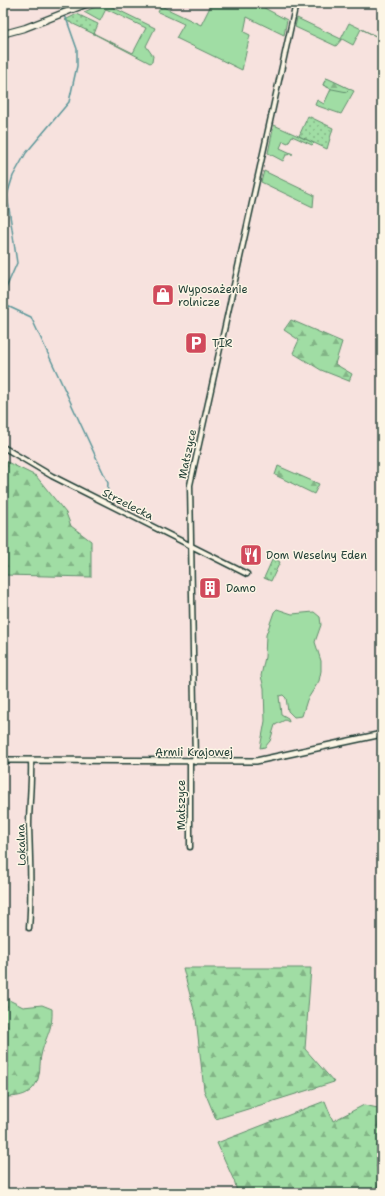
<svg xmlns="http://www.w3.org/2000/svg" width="385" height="1196" viewBox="0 0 385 1196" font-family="'Shantell Sans',sans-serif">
  <defs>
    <pattern id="forest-firs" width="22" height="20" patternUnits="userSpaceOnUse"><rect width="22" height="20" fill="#a0dda4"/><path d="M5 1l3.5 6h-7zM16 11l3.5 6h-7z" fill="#82b486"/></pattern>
    <pattern id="garden-dots" width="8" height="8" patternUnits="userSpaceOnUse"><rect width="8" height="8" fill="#a0dda4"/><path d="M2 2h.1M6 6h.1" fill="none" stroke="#82b486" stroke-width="1.8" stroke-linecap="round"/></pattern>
  </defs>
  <rect width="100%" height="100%" fill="#f7e2de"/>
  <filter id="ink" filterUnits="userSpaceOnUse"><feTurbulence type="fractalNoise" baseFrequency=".025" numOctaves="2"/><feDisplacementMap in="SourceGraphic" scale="8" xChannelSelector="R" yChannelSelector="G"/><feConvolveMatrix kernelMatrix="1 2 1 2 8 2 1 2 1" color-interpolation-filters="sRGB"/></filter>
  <g filter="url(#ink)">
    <!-- grass -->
    <path fill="#a0dda4" stroke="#608d6c" d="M104,3L155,28L146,46L153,56L152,62L150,63L75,24L133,53L146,28L106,9L100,21L84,12Z
      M212,3H255L287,20L284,35L247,17L244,32L250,35L242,70L176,38L184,24L158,12L161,6L201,25Z
      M297,18L341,39L349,23L382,39L361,29L353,45L342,39L336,46L295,27Z
      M326,78L354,91L341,114L315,105L317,100L324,104L331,89L323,85Z
      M274,125L314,143L312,145L292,136L288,143L283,141L280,148L293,154L286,155L283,161L268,153Z
      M264,171L314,195L313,207L261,182Z
      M277,609L292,614L314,612L320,617L321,625L315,642L321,661V671L319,681L307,700L302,716L294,717L288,711L286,698L283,695L279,696L281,714L288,718L289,722L285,720L275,725L270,741L265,747L260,748L265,721L264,688L261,676L265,657L266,635L274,612Z"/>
    <!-- forest -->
    <path fill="url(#forest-firs)" stroke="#608d6c" d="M326,78L329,79L350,89L347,92L332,89L323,85Z
      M291,320L342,342L335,364L352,374L349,381L321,370L293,353L299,340L284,330Z
      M3,460L36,476L66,513L71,526L91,541V577L3,575Z
      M278,466L319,484L314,494L275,475Z
      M183,968H311L305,1049L334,1082L216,1119L204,1090L196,1018Z
      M3,997L23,1007L42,1005L52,1009C53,1028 47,1034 42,1051C39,1060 41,1070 38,1079C32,1096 18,1097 3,1097Z
      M325,1101L333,1121L364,1105L382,1109V1193H237L235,1183L217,1143Z"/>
    <!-- garden -->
    <path fill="url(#garden-dots)" stroke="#608d6c" d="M77,14L98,24L94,34L65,20Z
      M308,116L333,128L327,149L299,136Z
      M273,558L280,562L271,581L264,578Z"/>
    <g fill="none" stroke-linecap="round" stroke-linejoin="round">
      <!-- stream -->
      <path stroke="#5a9699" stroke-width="1.5" d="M57,3L61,6L63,11
        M3,295L17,263L7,195L13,176L26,153L69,102L77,66V49L65,15
        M3,304L31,317L108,483L107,499"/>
      <!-- minor casing -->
      <g stroke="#1f3d34" stroke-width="7">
        <path id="minor" d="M3,447L52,476L247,574
          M195,762L190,485L296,3
          M190,847V762
          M29,928C32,894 30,860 29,826C29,804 32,782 31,760"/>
      </g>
      <!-- tertiary casing -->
      <g stroke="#1f3d34" stroke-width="8">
        <path id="tertiary" d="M3,760L256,761L382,734"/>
      </g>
      <!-- secondary casing -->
      <g stroke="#1f3d34" stroke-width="8">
        <path id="secondary" d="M3,34L25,28L89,3"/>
      </g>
      <!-- minor -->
      <use href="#minor" stroke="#fcf5e5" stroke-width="4"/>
      <!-- tertiary -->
      <use href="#tertiary" stroke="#fcf5e5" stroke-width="5"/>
      <!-- secondary -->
      <use href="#secondary" stroke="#fcf5e5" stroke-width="5.5"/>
    </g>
  </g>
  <!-- icons -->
  <defs>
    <g id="shop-square" transform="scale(1.15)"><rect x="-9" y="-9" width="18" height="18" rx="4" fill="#d1495b" stroke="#fcf5e5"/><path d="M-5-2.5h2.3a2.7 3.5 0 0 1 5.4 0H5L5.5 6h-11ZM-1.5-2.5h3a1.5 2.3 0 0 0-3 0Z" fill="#fff"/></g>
    <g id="parking-square" transform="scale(1.15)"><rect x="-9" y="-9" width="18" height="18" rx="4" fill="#d1495b" stroke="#fcf5e5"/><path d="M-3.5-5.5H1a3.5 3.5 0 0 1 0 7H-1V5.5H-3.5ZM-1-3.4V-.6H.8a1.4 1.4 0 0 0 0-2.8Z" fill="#fff"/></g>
    <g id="restaurant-square" transform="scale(1.15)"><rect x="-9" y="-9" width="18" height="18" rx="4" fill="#d1495b" stroke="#fcf5e5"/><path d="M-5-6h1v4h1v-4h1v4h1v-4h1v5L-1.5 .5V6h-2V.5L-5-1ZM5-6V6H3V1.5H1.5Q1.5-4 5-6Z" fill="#fff"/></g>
    <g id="building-square" transform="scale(1.15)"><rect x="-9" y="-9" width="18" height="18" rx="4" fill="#d1495b" stroke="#fcf5e5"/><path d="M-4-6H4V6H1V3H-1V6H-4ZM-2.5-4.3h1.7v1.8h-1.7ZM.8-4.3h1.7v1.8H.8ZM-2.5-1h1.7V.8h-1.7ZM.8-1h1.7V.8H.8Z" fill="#fff"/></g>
  </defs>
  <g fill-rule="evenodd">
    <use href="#shop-square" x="163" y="295"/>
    <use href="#parking-square" x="196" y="343"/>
    <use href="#restaurant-square" x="251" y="555"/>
    <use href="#building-square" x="210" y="588"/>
  </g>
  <g text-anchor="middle" stroke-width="3" stroke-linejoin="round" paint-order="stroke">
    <!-- poi labels -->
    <g font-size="11" fill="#1f3d34" stroke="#fcf5e5" text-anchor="start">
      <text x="178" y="293">Wyposażenie<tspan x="178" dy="13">rolnicze</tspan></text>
      <text x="212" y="347">TIR</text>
      <text x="266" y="559">Dom Weselny Eden</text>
      <text x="226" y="592">Damo</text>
    </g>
    <!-- street labels -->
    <g font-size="11" fill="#1f3d34" stroke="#fcf5e5">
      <text transform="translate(187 454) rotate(-78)" y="4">Małszyce</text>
      <text transform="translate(128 504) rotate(27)" y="4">Strzelecka</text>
      <text x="194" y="756">Armii Krajowej</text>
      <text transform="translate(181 805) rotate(-90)" y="4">Małszyce</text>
      <text transform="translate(21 845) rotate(-92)" y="4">Lokalna</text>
    </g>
  </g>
  <!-- margin -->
  <rect width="385" height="1196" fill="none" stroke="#fcf5e5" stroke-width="16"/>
  <rect x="8" y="8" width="369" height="1180" fill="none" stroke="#1f3d34" stroke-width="1.5" filter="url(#ink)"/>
</svg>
